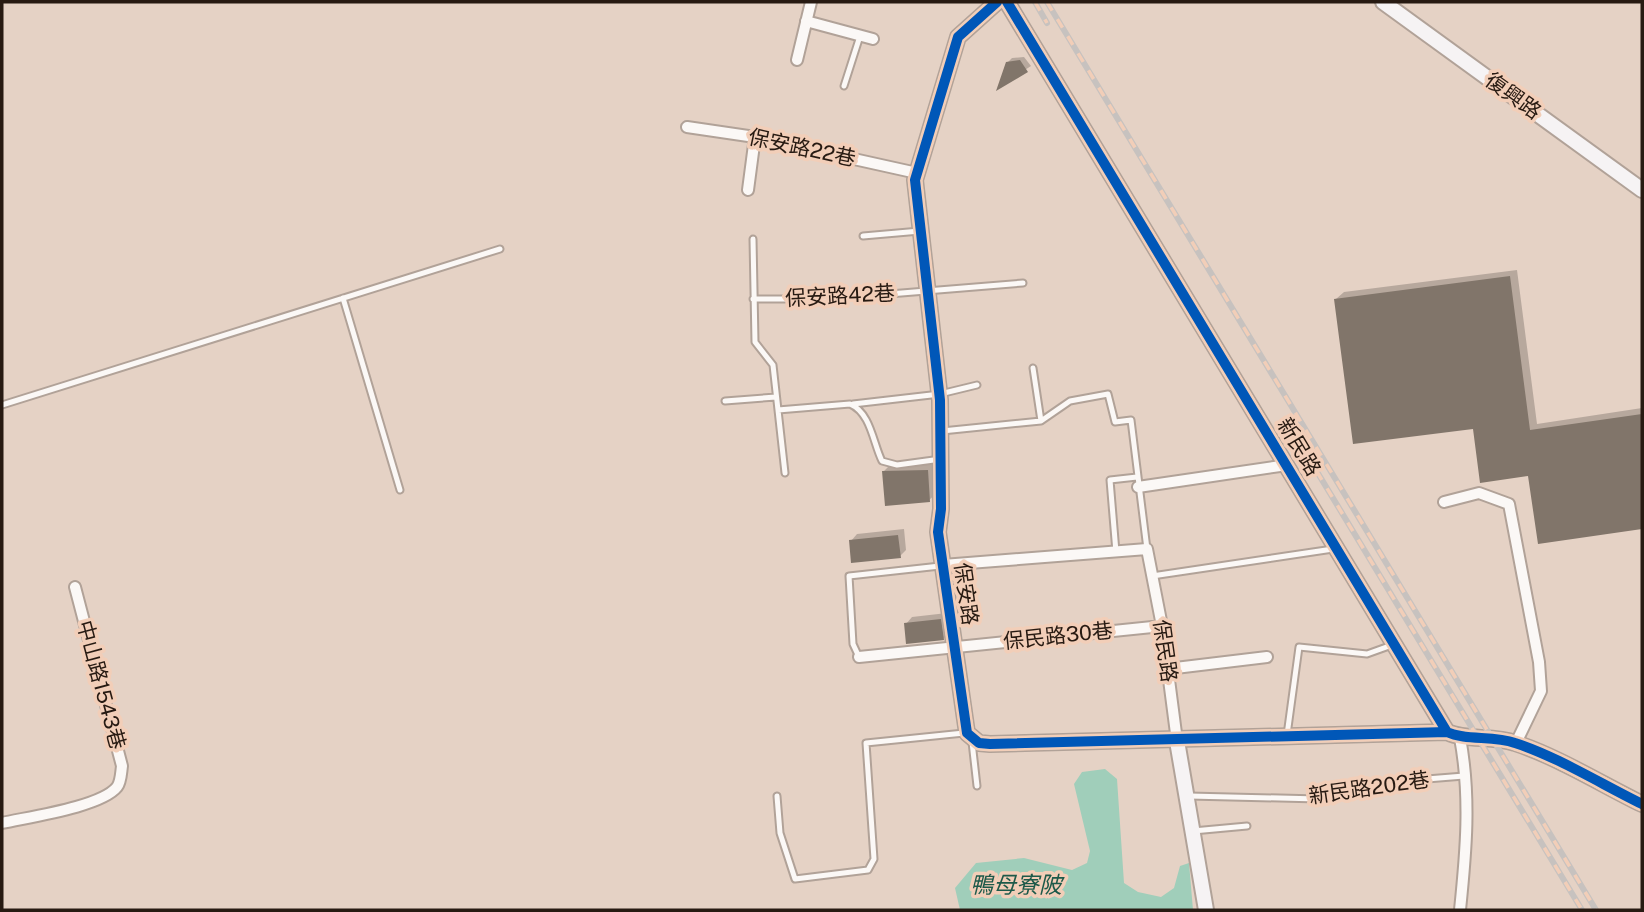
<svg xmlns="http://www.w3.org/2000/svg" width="1644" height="912" viewBox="0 0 1644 912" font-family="'Public Sans','Noto Sans TC',sans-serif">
  <rect width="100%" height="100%" fill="#e5d2c5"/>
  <!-- water -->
  <path fill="#a0ceba" d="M1105,769L1117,779L1124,883L1138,892L1161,897L1174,888L1180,866L1189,863L1193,910H960L955,888L976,863L1024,858L1072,870L1087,863L1090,851L1074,784L1082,772Z"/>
  <!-- shadow -->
  <path fill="#0003" d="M1024,57L1031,66L999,87L1007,63L1012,58Z
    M1517,270L1537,424L1642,408V527L1539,542L1529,474L1336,299L1344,292Z
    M934,464L936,494L929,500L883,472L890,465Z
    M904,529L906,550L900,556L851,541L857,534Z
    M947,613L950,632L943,639L906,624L912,617Z"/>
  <!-- building -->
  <path fill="#81756a" d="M1020,60L1028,72L996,91L1006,62Z
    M1510,276L1530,430L1642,414V529L1538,544L1528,476L1480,483L1473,429L1353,444L1334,299Z
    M928,470L930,502L885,506L882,471Z
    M898,535L901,558L851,563L849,540Z
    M941,619L944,640L906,644L904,623Z"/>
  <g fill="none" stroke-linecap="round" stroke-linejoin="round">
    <!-- lane casing -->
    <g stroke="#b1a298" stroke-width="9">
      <path id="lane" d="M844,86L860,36
        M863,236L920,231
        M753,239L755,342L773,365L785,473
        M343,298L400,490
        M753,299H828L1023,283
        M1033,368L1041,421
        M725,401L776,397
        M853,404L940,394L977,385
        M2,405L500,249
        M778,410L850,404C871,413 873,443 882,461L897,465L941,459
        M942,431L1041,421L1070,401L1108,394L1115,422L1131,420L1147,549
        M1116,552L1110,480L1137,477
        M1152,576L1333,549
        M859,657L853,644L849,576L940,566
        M1287,735L1299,647L1367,654L1392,645
        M972,742L977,786
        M777,796L780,833L795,879L868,870L874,859L866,743L964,733
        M1189,796L1319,799L1377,783L1464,776
        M1193,831L1247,826"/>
    </g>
    <!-- street casing -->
    <g stroke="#b1a298" stroke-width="14">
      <path id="street" d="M806,21L873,39
        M797,60L811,2
        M687,127L755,137L917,173
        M748,190L755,137
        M1138,487L1287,465
        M1444,502L1479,493L1509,504L1539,662L1541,691L1516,743
        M943,565L1147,549L1162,626L1177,741
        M859,657L1162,626
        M1167,669L1267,657
        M1460,738C1471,796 1466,852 1460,910
        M2,823C28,817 101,807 117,787C121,782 121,773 122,766L75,587"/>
    </g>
    <!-- secondary casing -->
    <g stroke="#b1a298" stroke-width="18">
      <path id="secondary" d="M997,2L958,37L915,180L940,400L941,509L938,532L967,733L979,743L990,744L1447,732
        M1007,2L1447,732C1466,741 1493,735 1515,743C1556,756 1603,785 1642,804
        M1383,2L1642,190
        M1177,741L1206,910"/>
    </g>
    <!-- lane -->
    <use href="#lane" stroke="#fbf8f6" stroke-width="5"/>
    <!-- street -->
    <use href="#street" stroke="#fbf8f6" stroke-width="10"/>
    <!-- secondary -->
    <use href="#secondary" stroke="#f6f3f4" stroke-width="14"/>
    <!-- rail casing -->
    <g stroke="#c7c2bf" stroke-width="6">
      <path id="rail" d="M1035,2L1047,23
        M1047,2L1596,910
        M1296,437L1582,910"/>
    </g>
    <!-- rail -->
    <use href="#rail" stroke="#f2ceb8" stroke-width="3.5" stroke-dasharray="10" stroke-linecap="butt"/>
    <!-- cycleway casing -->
    <g stroke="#f2ceb8" stroke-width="15">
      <path id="cycleway" d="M997,2L958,37L915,180L940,400L941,509L938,532L967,733L979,743L990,744L1447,732
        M1007,2L1447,732C1466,741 1493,735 1515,743C1556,756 1603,785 1642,804"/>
    </g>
    <!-- cycleway -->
    <use href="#cycleway" stroke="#0057b8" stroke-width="10"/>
  </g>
  <g text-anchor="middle" stroke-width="7" stroke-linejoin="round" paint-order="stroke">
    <!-- street labels -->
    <g font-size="21" fill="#271a12" stroke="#f2ceb8">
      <text transform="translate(1513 96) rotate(36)" y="7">復興路</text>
      <text transform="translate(802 148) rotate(12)" y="7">保安路22巷</text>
      <text transform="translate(840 296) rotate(-3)" y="7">保安路42巷</text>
      <text transform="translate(1299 447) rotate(59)" y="7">新民路</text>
      <text transform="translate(966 594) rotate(82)" y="7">保安路</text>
      <text transform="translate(1058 636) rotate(-6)" y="7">保民路30巷</text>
      <text transform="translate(1165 651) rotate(82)" y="7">保民路</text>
      <text transform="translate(101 685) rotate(75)" y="7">中山路1543巷</text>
      <text transform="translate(1369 788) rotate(-8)" y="7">新民路202巷</text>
    </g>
    <!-- water labels -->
    <g font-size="23" font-style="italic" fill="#1d5949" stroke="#f2ceb8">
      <text x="1016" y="893">鴨母寮陂</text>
    </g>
  </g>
  <!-- border -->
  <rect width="1644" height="912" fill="none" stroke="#271a12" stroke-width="7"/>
</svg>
